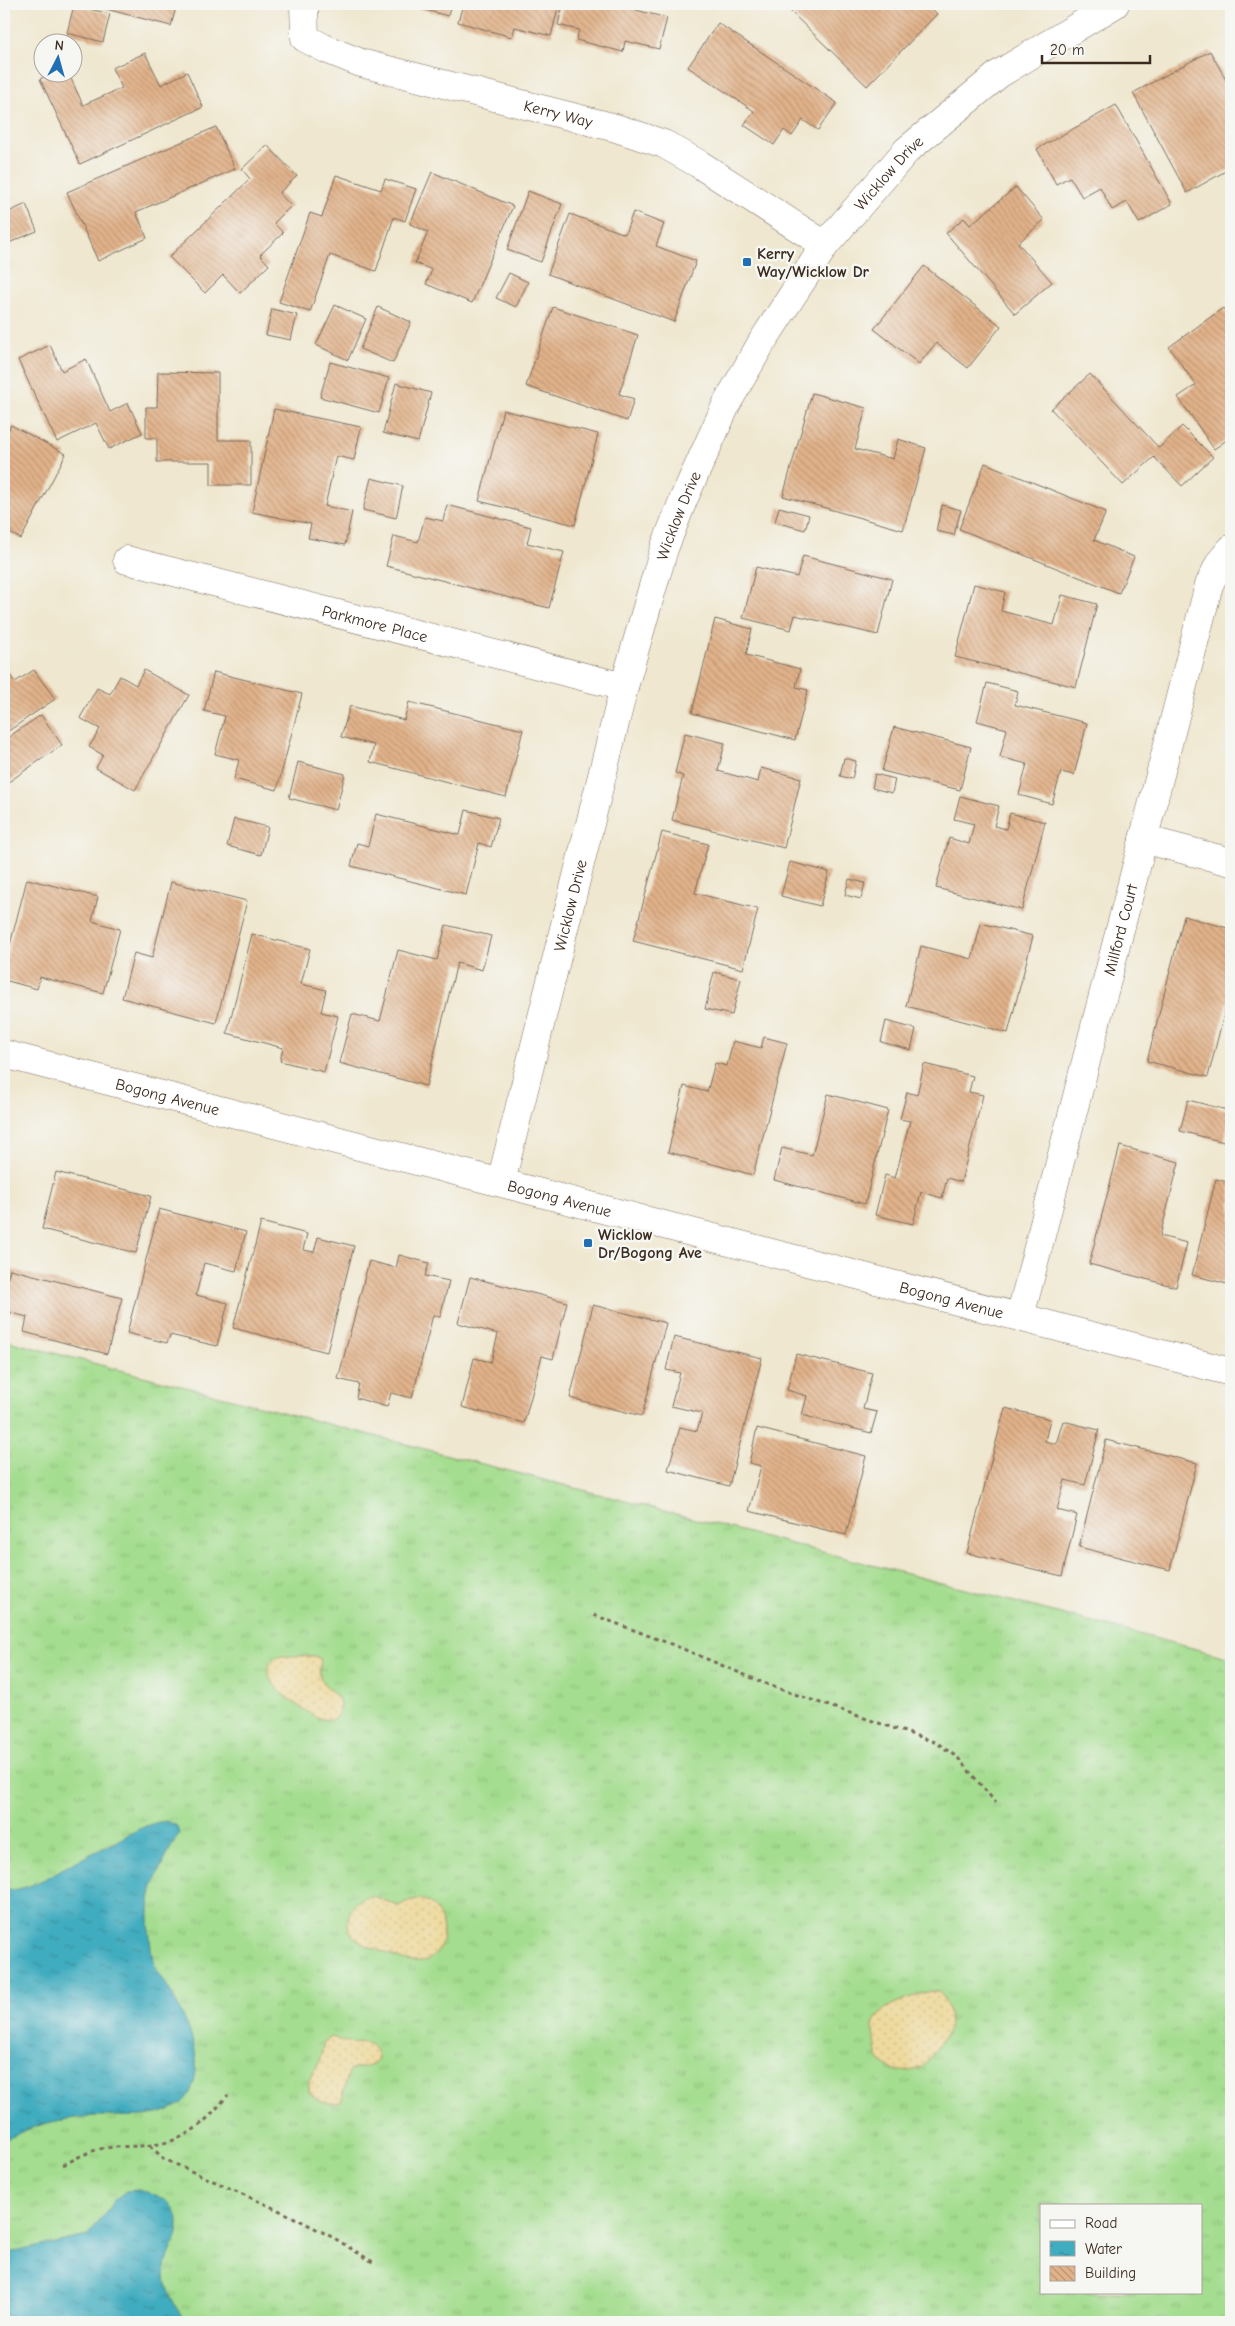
<svg xmlns="http://www.w3.org/2000/svg" width="1235" height="2326" viewBox="0 0 1235 2326" font-family="'Comic Neue',sans-serif">
  <defs>
    <pattern id="grass-tufts" width="24" height="20" patternUnits="userSpaceOnUse" patternTransform="scale(1.25)"><rect width="24" height="20" fill="#a4dd8f"/><path d="M3 7l-1-3M5 7V3M7 7l1-3M15 17l-1-3M17 17v-4M19 17l1-3" fill="none" stroke="#8ebe7b"/></pattern>
    <pattern id="sand-dots" width="8" height="8" patternUnits="userSpaceOnUse" patternTransform="scale(1.25)"><rect width="8" height="8" fill="#eeda9e"/><path d="M2 2h.1M6 6h.1" fill="none" stroke="#cdbb88" stroke-width="1.8" stroke-linecap="round"/></pattern>
    <pattern id="water-ripples" width="26" height="14" patternUnits="userSpaceOnUse" patternTransform="scale(1.25)"><rect width="26" height="14" fill="#40acbf"/><path d="M2 4q2-2 4 0t4 0M15 11q2-2 4 0t4 0" fill="none" stroke="#378c9b"/></pattern>
    <pattern id="building-back-hatch" width="6" height="6" patternUnits="userSpaceOnUse" patternTransform="scale(1.25)"><rect width="6" height="6" fill="#e2b38b"/><path d="M-1 5l2 2M0 0l6 6M5-1l2 2" fill="none" stroke="#b89271"/></pattern>
  </defs>
  <rect width="100%" height="100%" fill="#f6f6f2"/>
  <filter id="ink" filterUnits="userSpaceOnUse"><feTurbulence type="fractalNoise" baseFrequency=".02" numOctaves="2"/><feDisplacementMap in="SourceGraphic" scale="10" xChannelSelector="R" yChannelSelector="G"/><feConvolveMatrix kernelMatrix="1 2 1 2 8 2 1 2 1" color-interpolation-filters="sRGB"/></filter>
  <filter id="wash" filterUnits="userSpaceOnUse"><feTurbulence type="fractalNoise" baseFrequency=".0096" numOctaves="4" result="noise"/><feDisplacementMap in="SourceGraphic" scale="20" xChannelSelector="R" yChannelSelector="G"/><feGaussianBlur stdDeviation="1.12" result="paint"/><feColorMatrix in="noise" values="0 0 0 0 0 0 0 0 0 0 0 0 0 0 0 0 0 1.4 0 .05"/><feComposite in="paint" operator="in"/></filter>
  <g filter="url(#wash)">
    <rect width="100%" height="100%" fill="#efe7cf"/>
    <!-- grass -->
    <path fill="url(#grass-tufts)" stroke="#708456" fill-rule="evenodd" d="M4,1340L1231,1658V2322H4ZM1041,2205H1201V2292H1041Z"/>
    <!-- sand -->
    <path fill="url(#sand-dots)" stroke="#94825e" d="M282,1656H314L320,1658C322,1664 318,1668 320,1675C322,1687 335,1691 340,1702C339,1737 306,1711 293,1702C279,1693 251,1665 282,1656Z
      M372,1896C382,1898 392,1905 399,1906C452,1870 465,1990 393,1956C374,1947 337,1941 351,1910C356,1901 362,1897 372,1896Z
      M930,1991L939,1992C947,2000 953,2021 948,2031C944,2038 938,2046 933,2053C930,2057 928,2062 924,2065C912,2075 888,2073 879,2059C875,2052 877,2044 874,2037C865,2006 910,1999 930,1991Z
      M332,2037C338,2039 343,2042 349,2042C364,2044 373,2038 378,2058C373,2068 359,2066 349,2071L342,2099L340,2102C328,2106 317,2101 309,2092V2080L319,2062L324,2042Z"/>
    <!-- water -->
    <path fill="url(#water-ripples)" stroke="#3e6b6e" d="M167,1821L177,1826L179,1833C165,1859 149,1883 149,1914C149,1929 150,1949 154,1963C157,1972 165,1981 169,1989C184,2016 203,2051 194,2082C191,2092 187,2101 177,2106C148,2123 115,2113 84,2117C68,2119 50,2121 35,2127C24,2130 15,2136 4,2140V1891C35,1888 45,1878 71,1864C86,1856 102,1849 117,1841C133,1832 149,1822 167,1821Z
      M139,2190C166,2196 186,2208 175,2240C171,2251 166,2262 165,2274C165,2292 177,2309 187,2322H4V2254L87,2236L109,2210L114,2200L126,2191Z"/>
    <g id="blocks">
      <!-- building -->
      <path fill="url(#building-back-hatch)" d="M87,4H177L171,26Z
        M402,4H451L448,16Z
        M463,4H559L551,36L515,27L512,37L458,22Z
        M563,4H638L636,10L667,18L659,49L625,41L623,52L576,40L579,30L558,25Z
        M791,4H886L891,9L896,4H926L937,14L867,86L787,8Z
        M74,5L110,14L103,42L67,33Z
        M718,23L837,103L818,130L803,120L792,136L784,130L774,145L744,125L754,111L688,67Z
        M1210,51L1231,89V168L1187,193L1133,93Z
        M145,53L161,85L187,72L203,107L80,164L40,79L54,72H68L83,105L122,88L112,68Z
        M1116,105L1172,204L1139,223L1127,202L1112,210L1100,187L1082,197L1070,177L1056,184L1037,149Z
        M216,127L235,169L136,212L147,238L98,261L67,192Z
        M267,145L297,176L279,193L291,206L274,223L283,233L260,255L269,265L240,293L223,275L205,293L169,257L250,179L242,169Z
        M432,172L513,206L472,303L426,284L432,270L415,263L428,232L410,224Z
        M336,175L381,190L385,179L416,189L405,221L394,217L376,271L330,255L310,312L279,302L310,213L322,217Z
        M1016,187L1044,220L1018,243L1052,282L1015,314L946,233L964,218L970,225Z
        M528,191L562,204L541,262L507,250Z
        M26,204L37,231L4,245V214Z
        M633,212L664,224L656,246L696,261L674,322L548,274L570,214L625,234Z
        M924,266L1001,326L968,368L936,343L919,364L874,329Z
        M509,273L528,282L516,307L496,298Z
        M335,305L366,319L348,360L316,345Z
        M378,307L411,322L393,363L360,349Z
        M553,307L638,335L619,394L634,399L627,421L526,386Z
        M1223,308L1231,319V437L1214,449L1178,397L1196,385L1169,347Z
        M272,309L297,315L291,340L266,335Z
        M50,345L62,371L86,359L110,412L128,403L142,433L109,449L96,423L57,442L18,360Z
        M330,362L389,378L379,413L320,397Z
        M158,372L218,373V440H251V485H211V462H157V438H146V407H157Z
        M1090,374L1159,448L1182,426L1213,457L1182,486L1154,457L1123,485L1051,409Z
        M396,383L431,393L418,442L383,433Z
        M812,393L866,408L855,449L893,459L898,439L926,448L903,530L783,496Z
        M274,409L361,427L354,460L336,456L325,506L352,512L345,545L308,538L311,524L252,512Z
        M503,410L598,434L575,525L479,501Z
        M11,425L66,454L21,539L4,530V438Z
        M985,463L1106,512L1094,540L1134,557L1119,593L959,529Z
        M371,478L403,486L396,518L363,510Z
        M447,505L531,527L527,543L564,552L549,608L386,566L394,536L418,542L425,517L443,521Z
        M942,505L961,510L954,535L936,531Z
        M779,507L809,515L805,530L775,522Z
        M803,556L892,579L878,635L795,615L791,630L743,618L756,567L797,577Z
        M974,584L1005,592L1001,611L1054,625L1062,595L1097,604L1076,687L955,657Z
        M715,619L752,629L746,655L800,669L796,687L808,690L795,740L692,713Z
        M4,666L15,682L34,670L55,699L4,734Z
        M144,670L189,695L135,790L96,768L103,755L89,747L100,729L80,718L97,688L110,694L120,676L136,685Z
        M214,672L302,694L277,790L234,779L239,760L215,754L225,716L204,711Z
        M987,683L1018,691L1015,705L1087,723L1074,775L1061,772L1052,804L1019,795L1027,764L1000,757L1007,729L977,721Z
        M409,702L523,730L506,797L370,762L374,745L341,737L350,706L404,720Z
        M41,715L62,745L4,785V740Z
        M894,727L971,747L960,790L882,771Z
        M685,733L725,743L718,771L758,782L761,768L801,778L784,848L672,820L683,776L675,773Z
        M844,758L856,761L852,779L840,776Z
        M298,762L345,774L336,810L289,798Z
        M875,774L895,779L892,793L872,788Z
        M960,796L999,806L994,826L1006,829L1010,813L1045,822L1022,910L936,888L949,838L969,844L974,824L954,819Z
        M466,810L499,818L491,847L479,843L466,895L351,866L357,843L368,846L376,814L460,835Z
        M234,819L268,827L261,855L227,846Z
        M662,832L708,844L695,893L758,909L743,969L633,941Z
        M790,862L829,872L820,906L781,896Z
        M27,879L98,897L92,921L120,929L103,993L40,977L37,989L4,980V968Z
        M849,879L865,883L861,899L845,895Z
        M171,882L247,901L216,1023L122,998L134,953L152,958Z
        M1184,916L1231,929V1003L1227,1002L1208,1077L1147,1061Z
        M981,923L1033,936L1008,1033L906,1006L921,946L972,959Z
        M446,925L491,936L482,970L457,963L426,1086L339,1063L352,1014L380,1021L398,950L437,960Z
        M252,934L310,949L301,984L326,990L321,1012L338,1016L324,1072L280,1061L283,1048L227,1033Z
        M714,972L741,979L732,1015L705,1009Z
        M886,1021L916,1029L911,1050L881,1042Z
        M764,1037L787,1043L753,1175L668,1152L684,1086L707,1092L715,1063L727,1066L733,1041L761,1048Z
        M924,1064L973,1076L969,1092L983,1095L961,1182L947,1178L942,1198L921,1192L913,1224L875,1215L885,1175L895,1178L910,1121L900,1119L907,1092L917,1095Z
        M828,1094L888,1110L865,1204L774,1180L782,1148L812,1155Z
        M1188,1100L1231,1111L1224,1142L1180,1131Z
        M1120,1146L1179,1162L1160,1236L1187,1243L1176,1287L1089,1264Z
        M56,1172L151,1196L136,1253L42,1229Z
        M1216,1179L1231,1183V1285L1192,1275Z
        M159,1209L246,1232L236,1271L204,1263L196,1295L228,1303L217,1346L170,1335L167,1343L127,1333Z
        M261,1222L307,1234L303,1250L314,1252L318,1237L354,1246L327,1352L233,1328Z
        M399,1255L429,1263L425,1276L449,1281L440,1317L433,1315L412,1398L391,1393L387,1407L356,1398L359,1384L338,1379L369,1261L396,1268Z
        M10,1269L122,1298L107,1354L24,1332L27,1317L4,1311V1293Z
        M470,1277L567,1302L553,1359L542,1356L524,1423L462,1407L474,1358L491,1362L498,1334L458,1323Z
        M593,1305L666,1323L642,1416L570,1398Z
        M674,1337L762,1358L729,1486L668,1470L680,1427L697,1431L702,1413L671,1406L680,1373L666,1370Z
        M796,1354L872,1373L863,1409L877,1412L871,1433L802,1415L807,1396L787,1390Z
        M1005,1408L1050,1419L1045,1441L1056,1444L1063,1421L1099,1430L1085,1485L1065,1480L1057,1510L1077,1515L1062,1576L967,1553Z
        M757,1428L866,1456L846,1535L749,1511L761,1466L749,1463Z
        M1106,1440L1197,1463L1170,1570L1079,1547Z"/>
    </g>
  </g>
  <g filter="url(#ink)">
    <use href="#blocks" fill-opacity="0" stroke="#7a6c5c" stroke-width="1"/>
    <g fill="none" stroke-linecap="round" stroke-linejoin="round">
      <!-- street casing -->
      <g stroke="#7a6c5c" stroke-width="29">
        <g id="street">
          <path id="s1" d="M304,4L305,38L326,49L361,63L616,128L664,144L699,164L825,245"/>
          <path id="s2" d="M127,560L624,687"/>
          <path d="M1143,839L1231,862"/>
          <path id="s3" d="M4,1054L1231,1372"/>
          <path id="s4" d="M501,1182L624,687L651,593L664,549L684,498L727,403L762,342L825,245L907,150L999,74L1115,4"/>
          <path id="s5" d="M1020,1317L1209,585L1220,562L1231,549"/>
        </g>
      </g>
      <!-- path -->
      <path stroke="#7a6c5c" stroke-width="3" stroke-dasharray="4 4" stroke-linecap="butt" d="M594,1615L676,1646L771,1686L937,1743L958,1758L996,1803
        M150,2146L164,2159L287,2214L334,2238L376,2264
        M63,2165C77,2158 90,2150 106,2148C128,2145 150,2148 171,2141C196,2133 212,2114 228,2095"/>
      <!-- street -->
      <use href="#street" stroke="#fff" stroke-width="28"/>
    </g>
  </g>
  <!-- markers -->
  <g fill="#1f6fb2" stroke="#f6f6f2" stroke-width="2">
    <rect x="742" y="257" width="10" height="10" rx="2.5"/>
    <rect x="583" y="1238" width="10" height="10" rx="2.5"/>
  </g>
  <g text-anchor="middle" stroke-width="5" stroke-linejoin="round" paint-order="stroke">
    <!-- street labels -->
    <g font-size="16" fill="#3b2a1e" stroke="#f6f6f2">
      <text dy="6" stroke="none"><textPath href="#s1" startOffset="299">Kerry Way</textPath></text>
      <text dy="6" stroke="none"><textPath href="#s4" startOffset="1095">Wicklow Drive</textPath></text>
      <text dy="6" stroke="none"><textPath href="#s4" startOffset="690">Wicklow Drive</textPath></text>
      <text dy="6" stroke="none"><textPath href="#s2" startOffset="256">Parkmore Place</textPath></text>
      <text dy="6" stroke="none"><textPath href="#s4" startOffset="285">Wicklow Drive</textPath></text>
      <text dy="6" stroke="none"><textPath href="#s5" startOffset="400">Millford Court</textPath></text>
      <text dy="6" stroke="none"><textPath href="#s3" startOffset="169">Bogong Avenue</textPath></text>
      <text dy="6" stroke="none"><textPath href="#s3" startOffset="574">Bogong Avenue</textPath></text>
      <text dy="6" stroke="none"><textPath href="#s3" startOffset="979">Bogong Avenue</textPath></text>
    </g>
    <!-- poi labels -->
    <g font-size="16" font-weight="bold" fill="#3b2a1e" stroke="#f6f6f2" text-anchor="start">
      <text x="757" y="259">Kerry<tspan x="757" dy="18">Way/Wicklow Dr</tspan></text>
      <text x="598" y="1240">Wicklow<tspan x="598" dy="18">Dr/Bogong Ave</tspan></text>
    </g>
  </g>
  <!-- margin -->
  <rect width="1235" height="2326" fill="none" stroke="#f6f6f2" stroke-width="20"/>
  <!-- legend -->
  <rect x="1040" y="2204" width="162" height="90" fill="#f6f6f2" stroke="#aba49d"/>
  <rect x="1050" y="2220" width="25" height="8" fill="#ffffff" stroke="#aba49d"/>
  <text x="1085" y="2228" font-size="15" fill="#3b2a1e">Road</text>
  <rect x="1050" y="2241" width="25" height="15" fill="url(#water-ripples)" stroke="#aba49d"/>
  <text x="1085" y="2254" font-size="15" fill="#3b2a1e">Water</text>
  <rect x="1050" y="2266" width="25" height="15" fill="url(#building-back-hatch)" stroke="#aba49d"/>
  <text x="1085" y="2278" font-size="15" fill="#3b2a1e">Building</text>
  <!-- north arrow -->
  <g transform="translate(58 58) rotate(6)"><circle r="24" fill="#f6f6f2" stroke="#aba49d"/>
  <path d="M0-4L9 19L0 12L-9 19Z" fill="#1f6fb2"/>
  <text y="-8" font-size="14" font-weight="bold" text-anchor="middle" fill="#3b2a1e">N</text>
  </g>
  <!-- scale -->
  <path d="M1042 55v8h108v-8" fill="none" stroke="#3b2a1e" stroke-width="2.5"/>
  <text x="1050" y="55" font-size="15" fill="#3b2a1e" stroke="#f6f6f2" stroke-width="4" paint-order="stroke">20 m</text>
</svg>
